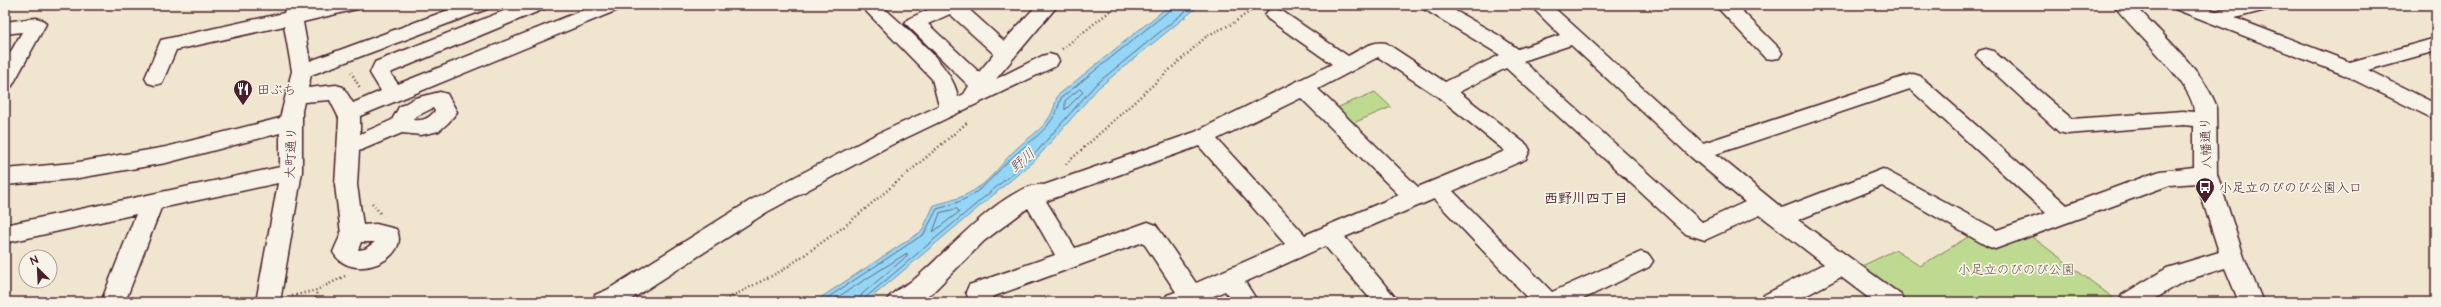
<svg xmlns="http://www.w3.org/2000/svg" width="2441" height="307" viewBox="0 0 2441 307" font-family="'Architects Daughter','Klee One',sans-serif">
  <rect width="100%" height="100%" fill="#f0e6cf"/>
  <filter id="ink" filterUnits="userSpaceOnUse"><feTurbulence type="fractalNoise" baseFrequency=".025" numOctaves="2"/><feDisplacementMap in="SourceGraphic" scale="8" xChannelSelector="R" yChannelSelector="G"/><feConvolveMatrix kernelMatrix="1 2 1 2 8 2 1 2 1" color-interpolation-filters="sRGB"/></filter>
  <g filter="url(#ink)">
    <!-- green -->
    <path fill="#bed990" stroke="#847c5e" d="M1375,92L1391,107L1351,124L1336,108Z
      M2023,230L2116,300L2112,302H1900L1854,270L1895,250L1920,266L1978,231Z"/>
    <!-- water -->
    <path fill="#94d6f6" stroke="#768da5" d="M1170,5H1200L1098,88L1036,159L866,302H814L922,231L934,205C950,201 965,197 979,187C992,178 1002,163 1013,152C1034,131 1051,128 1057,96Z"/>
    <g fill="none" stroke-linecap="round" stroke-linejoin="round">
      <!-- shore -->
      <path stroke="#68687c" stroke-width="1" d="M1080,89L1083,92L1065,110V101Z
        M957,209L959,212L933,232L940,213Z
        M821,302L924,234L937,209C982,197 984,183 1016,154C1038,134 1053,128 1061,98L1170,10L1172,5
        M830,302L907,253V256L862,294L859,302
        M864,302L866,297L1033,156L1095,85L1193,5"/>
      <!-- minor casing -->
      <g stroke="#4a1f2b" stroke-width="3">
        <path id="minor" d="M286,5H306L305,9L323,5H360L357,9L303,22L310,61L462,5H490L487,9L311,75L308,88L336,85L343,87L353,103L381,91L370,73L375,62L519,5H547L544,9L390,73L398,84L596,5H623L620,9L360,116V134L392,120L399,107L415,98L440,92L447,94L457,112L448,123L439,131L421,135L402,133L359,151L357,185L363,225L376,224L396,229C413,258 351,285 333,252L341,234L335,185L339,118L330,100L304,102L302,111V172L280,302H256L278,183L161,208L125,302H101L136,214L5,243V225L280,167V133L166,163L73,179L5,185V169L73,163L166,147L280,118L292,71L284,26L176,50L162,83L155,85L148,83L145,78L161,40L284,13ZM433,108L435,111C428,119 423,121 413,120L415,117ZM361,242H375L365,249L358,250Z
          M860,5H881C905,28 953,65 958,97L964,94L969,86L905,23L908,19L938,5H964L1004,41L1037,5H1058L996,79L1042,56L1049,54L1056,56L1059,61L1056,66L891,145L767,212L627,302H592L595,295L607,290L751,200L875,135L939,106L932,79ZM950,14L994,54L979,72L928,24Z
          M1421,5H1445L1498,35L1518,49L1560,35L1530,5H1551L1703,143L1906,76L1913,74L1920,76L2067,205L2160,171L2194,167V126L2183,125L2067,134L2059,132L1976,56L1979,51L1986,49L1993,51L2072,119L2183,111L2194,112C2195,84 2131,30 2114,5H2135C2160,33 2202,69 2216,105L2217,174L2244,257L2263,302H2239L2225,268L2184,281L2150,302H2119L2122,295L2167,268L2219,252L2197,183L2170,185L1995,249L1987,246L1882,186L1798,220L1901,295L1904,302H1874L1841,277L1794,302H1761L1764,295L1824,264L1760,215L1705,240L1686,234L1506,68L1459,92L1527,145L1530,150L1526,159L1453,191L1552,292L1641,252L1649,255L1653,261L1649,267L1577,302H1532L1434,199L1345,237L1399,302H1373L1325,246L1245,282L1258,302H1233L1225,291L1200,302H1164L1167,295L1176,292L1143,242L992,297L994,302H970L966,292L969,285L1055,255L1028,208L984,241L933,292L917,302H886C892,290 906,286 916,278C944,255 1008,181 1044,185L1195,132L1332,64L1268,19L1265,15L1268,11L1275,9L1282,11L1348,56C1360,50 1372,40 1386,43L1445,82L1500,55L1424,9ZM1571,45L1691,157L1745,202L1702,222L1523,61ZM1378,57L1437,96L1505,151L1418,187L1318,89ZM1910,89L2046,213L1997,230L1883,169L1782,208L1716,154ZM1301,98L1399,195L1305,235L1217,139ZM1199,146L1285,244L1196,283L1156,225L1148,222L1075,248L1046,201Z
          M1715,5H1736L1779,48L1782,53L1779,58L1772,59L1765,58Z
          M2172,5H2200L2216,11L2240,5H2273L2270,9L2235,18L2350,62L2436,38V51L2368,70L2436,104V120L2342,74L2175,9Z
          M36,18L43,20L46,24L12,86L5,88V62L22,32L5,34V22Z"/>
      </g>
      <!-- path -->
      <path stroke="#4a1f2b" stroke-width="2.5" stroke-dasharray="1 3" stroke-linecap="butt" d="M1062,49L1118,5
        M351,72L360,88
        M1066,164L1208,35L1232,24L1256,7
        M372,203L380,213
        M292,296L317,290L345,276
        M315,302L317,290
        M721,302L783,270L845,226L968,122"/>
      <!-- minor -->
      <use href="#minor" fill="#f7f3e8" fill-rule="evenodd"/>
    </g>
  </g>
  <!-- icons -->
  <defs>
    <g id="restaurant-pin" transform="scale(1)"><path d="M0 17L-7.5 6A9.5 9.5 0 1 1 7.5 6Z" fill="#4a1f2b" stroke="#f7f3e8"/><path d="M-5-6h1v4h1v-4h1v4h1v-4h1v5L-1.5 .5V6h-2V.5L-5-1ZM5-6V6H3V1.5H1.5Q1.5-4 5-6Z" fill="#fff"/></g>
    <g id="bus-pin" transform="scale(1)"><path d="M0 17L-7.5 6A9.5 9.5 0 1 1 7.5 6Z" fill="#4a1f2b" stroke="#f7f3e8"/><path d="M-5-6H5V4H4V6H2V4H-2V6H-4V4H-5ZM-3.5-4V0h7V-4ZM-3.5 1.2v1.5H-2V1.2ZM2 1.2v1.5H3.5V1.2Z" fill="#fff"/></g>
  </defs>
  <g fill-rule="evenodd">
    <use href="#restaurant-pin" x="243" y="89"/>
    <use href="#bus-pin" x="2205" y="187"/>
  </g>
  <g text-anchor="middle" stroke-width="3.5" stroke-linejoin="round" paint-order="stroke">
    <!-- poi labels -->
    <g font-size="13" fill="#4a1f2b" stroke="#f7f3e8" text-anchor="start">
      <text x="257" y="94">田ぶち</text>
      <text x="2219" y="192">小足立のびのび公園入口</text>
    </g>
    <!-- street labels -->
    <g font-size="13" fill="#4a1f2b" stroke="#f7f3e8">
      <text transform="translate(2205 143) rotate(-92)" y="5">八幡通り</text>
      <text transform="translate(290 153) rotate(-88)" y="5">大町通り</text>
    </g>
    <!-- park labels -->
    <g font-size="13" fill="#674e44" stroke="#f7f3e8">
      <text x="2016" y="274">小足立のびのび公園</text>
    </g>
    <!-- water labels -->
    <g font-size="14" font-style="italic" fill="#5c4d5e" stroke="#f7f3e8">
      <text transform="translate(1022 160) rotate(-41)" y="5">野川</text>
    </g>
    <!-- neighbourhood labels -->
    <g font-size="14" font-weight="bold" fill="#4a1f2b" stroke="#f7f3e8">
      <text x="1586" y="203">西野川四丁目</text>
    </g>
  </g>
  <!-- margin -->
  <rect width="2441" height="307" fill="none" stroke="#f7f3e8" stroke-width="20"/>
  <rect x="10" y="10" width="2421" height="287" fill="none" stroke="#4a1f2b" stroke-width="1.5" filter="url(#ink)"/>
  <!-- north arrow -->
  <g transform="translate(38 269) rotate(336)"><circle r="19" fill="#f7f3e8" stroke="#b29e9c"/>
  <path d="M0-3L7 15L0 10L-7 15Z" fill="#4a1f2b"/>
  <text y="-6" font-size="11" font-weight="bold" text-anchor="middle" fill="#4a1f2b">N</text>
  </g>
</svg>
